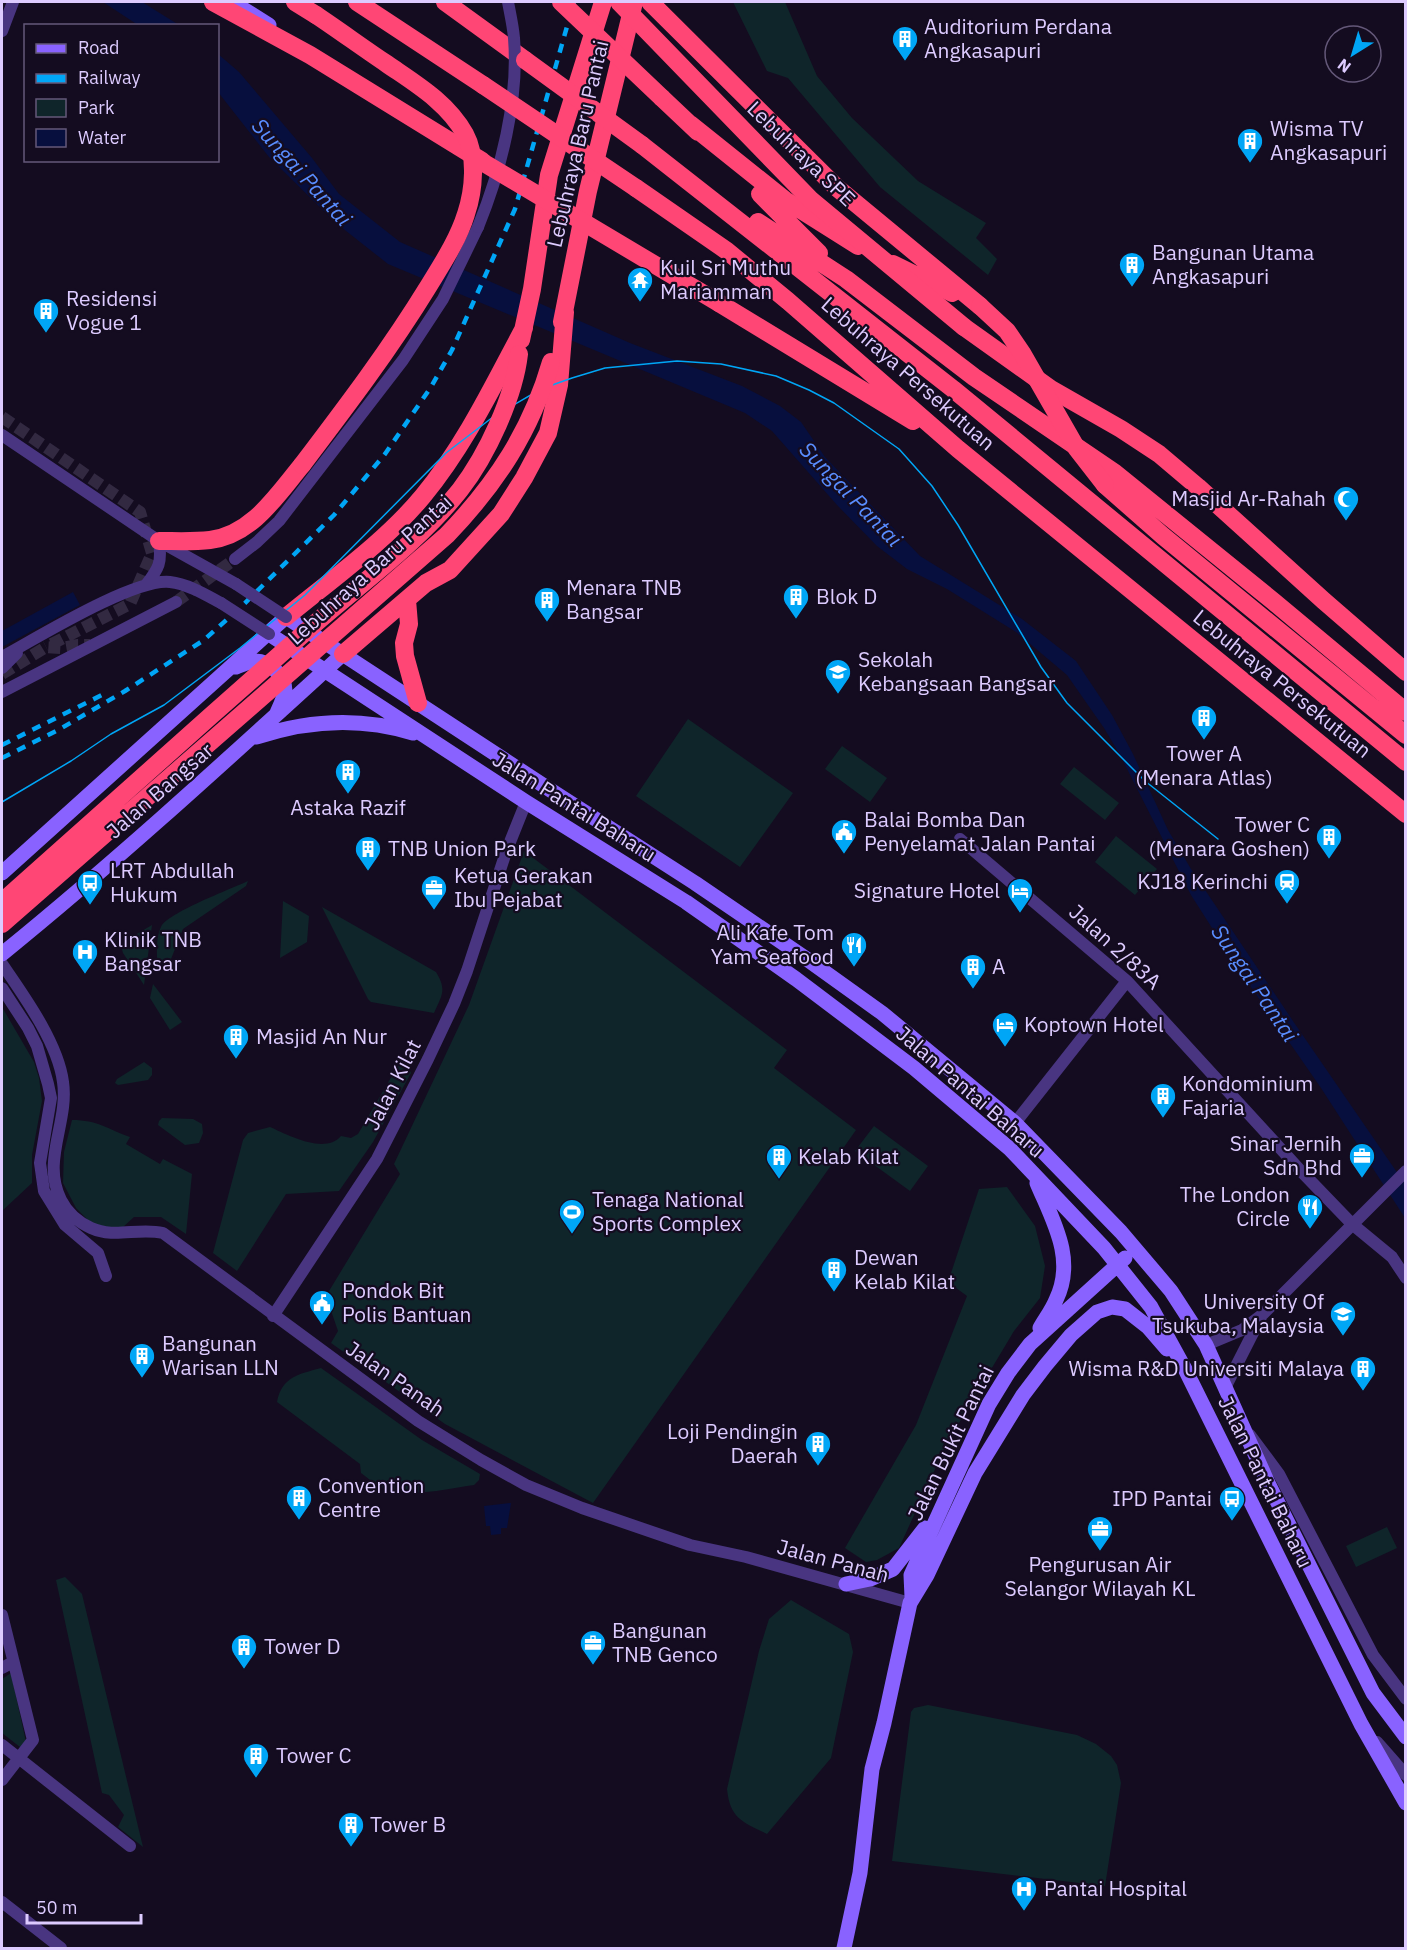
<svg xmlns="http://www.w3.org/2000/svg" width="1407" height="1950" viewBox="0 0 1407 1950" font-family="'IBM Plex Sans',sans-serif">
  <rect width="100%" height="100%" fill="#140c20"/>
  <!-- green -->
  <path fill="#0f252a" d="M733,2H785L817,76L852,118L918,181L986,223L976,238L997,259L988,275L880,187L788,78L767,71Z
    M688,719L793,793L740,867L636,796Z
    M842,746L887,778L870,802L825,769Z
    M1074,767L1119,803L1105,820L1060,784Z
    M1116,836L1157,869L1135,895L1095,862Z
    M524,851L787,1050L774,1068L856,1130L593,1503L445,1424L331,1343L338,1331L326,1296L400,1174L394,1164L469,1005Z
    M248,881L246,886L183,929L167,969L157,960C157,950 156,937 161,927C167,913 231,889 248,881Z
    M283,901L309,916L307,942L280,958Z
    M322,907L436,972C447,990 442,995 434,1013L371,1002L368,999Z
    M152,925L144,985L123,953L121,946L125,941Z
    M153,984L182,1022L170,1030L150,998Z
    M2,1007L34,1062L39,1078L42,1101L32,1155V1183L2,1211Z
    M403,1061L407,1062L411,1073L373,1142L339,1191L286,1194L237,1271L213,1253L243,1140L248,1133L270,1127C288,1135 325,1155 341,1136L351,1138L358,1134L400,1062Z
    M144,1062L152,1068V1075L148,1080L118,1085L115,1083L117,1079Z
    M162,1118L193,1119L202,1124L203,1133L199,1143L185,1145L158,1125L159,1121Z
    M72,1120C98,1120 107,1129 130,1137L126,1144L160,1164L163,1159L192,1174L186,1234L161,1217H134L122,1228L103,1227L90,1222L76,1208L63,1183L64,1152Z
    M874,1126L928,1166L910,1191L855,1151Z
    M1007,1187L1035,1226L1045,1266L1040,1298L1014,1331L947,1443L899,1548L877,1560L866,1562L845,1548L916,1425L967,1296L948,1282L979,1189Z
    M321,1368L422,1440L480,1474L479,1480L474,1485C446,1489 408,1499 381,1487C374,1484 367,1477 361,1473L360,1464L277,1402C282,1376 300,1374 321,1368Z
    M1387,1527L1397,1548L1356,1567L1346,1546Z
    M65,1577L82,1594L143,1847L118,1827L124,1815L109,1795L102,1793L56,1580Z
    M791,1600L849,1634L853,1652L831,1758L767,1834C743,1822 730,1819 727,1789L759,1651L769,1619Z
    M11,1673L26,1742L20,1747L2,1733V1679Z
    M928,1705L1077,1735L1096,1744L1111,1756L1117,1765L1121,1783L1105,1886L892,1861L911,1712L914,1708Z"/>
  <!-- water -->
  <path fill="#070f3e" d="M103,2H142L179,25H138Z
    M218,54L239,72L312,158L339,194L400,242L630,343L742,386L780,406L801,422L825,457L920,556L1022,619L1076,661L1112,715L1133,754L1168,830L1191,869L1295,1024L1405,1184V1218L1321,1088L1235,964L1191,895L1120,755L1104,728L1067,675L1016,632L947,589L907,569L877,546L837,505L772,431L745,413L388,264L336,223L269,157L218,92Z
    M73,592L80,605L2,647V631Z
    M511,1503L507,1528H501V1534L491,1535L490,1526H486L484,1506Z"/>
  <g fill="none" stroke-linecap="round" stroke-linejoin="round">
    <!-- street-tunnel -->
    <path stroke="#322941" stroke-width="12" stroke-dasharray="12 6" stroke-linecap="butt" d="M2,417L140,512L152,553L130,604L46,647
      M176,602L235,559
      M2,674L46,647L61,648L78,645H90"/>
    <!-- street -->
    <path stroke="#493581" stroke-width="12" d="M2,31L13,2
      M2,435L159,541L236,584
      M235,559L257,542L279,521L403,360L443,299L478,227
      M146,585C159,568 162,563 159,541
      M2,657C37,638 134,578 170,582C188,584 206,595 221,603
      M2,668L17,653
      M2,692L176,602
      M960,839L1127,981L1300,1170L1352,1224L1392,1257L1406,1278
      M2,964C24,996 58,1043 63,1082C69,1122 41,1161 61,1200C67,1212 78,1222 91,1228C115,1239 138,1227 163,1233L418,1421L481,1460L526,1485L582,1508L690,1545L746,1557L910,1603
      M2,988L28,1028L37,1046L48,1084L51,1098L40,1163L44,1191L65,1225L98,1253L106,1276
      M1015,1123L1127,981
      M273,1316L377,1159L428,1059L454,1004L467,971L506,852L526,802
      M1206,1345L1242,1330L1263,1314L1406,1171
      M1225,1388L1261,1317
      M1250,1435L1279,1474L1373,1655L1406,1699
      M2,1615L33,1740L2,1780
      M2,1668L13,1662
      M1377,1742L1406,1775
      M2,1745L130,1846
      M2,1902L61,1948"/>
    <!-- secondary -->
    <path stroke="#8962ff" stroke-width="15" d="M232,2L269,25
      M269,634L526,802L686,902L796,979L914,1068L1010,1149L1104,1248L1151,1307L1185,1369L1361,1724L1406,1803
      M236,667C241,665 248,662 254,661C269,660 285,676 285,691C284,698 280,706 277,713
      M257,737C308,720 361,717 413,733
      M2,873L286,617L555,793L695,883L808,960L882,1013L1015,1123L1121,1232L1171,1291L1206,1345L1268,1483L1373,1693L1406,1737
      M2,954C119,859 231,756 343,654
      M1037,1183C1053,1221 1076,1259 1056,1300C1052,1310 1045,1319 1040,1328
      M846,1584L870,1579L893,1569L925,1528
      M912,1597L911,1575L989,1404L1008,1373L1030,1344L1125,1258
      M844,1948L860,1873L872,1769L884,1723L910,1603L927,1575L975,1473L1023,1395L1045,1366L1071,1335L1097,1312L1112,1307L1125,1309L1148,1327L1167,1349"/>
    <!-- highway -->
    <path stroke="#ff4675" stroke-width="18" d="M213,2L310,55L482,161
      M295,2L316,15
      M357,2L483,85
      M445,2L525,60
      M650,2L836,187L980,306
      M662,98L698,132
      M690,124L785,200L858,246
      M642,145L953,389L1406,762
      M636,188L727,251L788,301L958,449L1406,814
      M760,194L819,253
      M758,222L846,279L974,377L1115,473L1273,601L1406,712
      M893,264L952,293
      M719,303L913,421
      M562,322L588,191L634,2
      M964,327L1051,389L1121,429L1159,454L1198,487L1324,601L1406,672
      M521,340L532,289L549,175L603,2
      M1105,485L1163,536L1406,735
      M159,541C175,541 193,542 210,540C252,535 277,495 302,465
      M407,600L409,624L404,643L405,656L418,703
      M286,617C331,580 386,541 423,496C465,445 493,386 524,328
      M343,654L426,583L450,570L501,514L524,478L548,433L559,385L565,312"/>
    <!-- tram -->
    <path stroke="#00a6f6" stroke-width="1.5" d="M2,802L71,761L111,734L164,705L240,648L305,595L446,453L493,417L541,389L572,378L605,368L677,361L721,364L776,376L809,390L834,403L899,449L932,486L958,525L1041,667L1067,703L1145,781L1218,839"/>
    <!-- rail -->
    <path stroke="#00a6f6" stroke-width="4.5" stroke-dasharray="9 8" stroke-linecap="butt" d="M2,745L102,695
      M2,758L60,729L125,691L204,640L242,606L334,515L385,454L431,387L452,350L515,209L574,2"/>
    <!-- street-bridge -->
    <path stroke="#493581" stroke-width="12" d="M478,227C501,170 519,100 514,38C513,26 510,13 508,2
      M236,584L286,617
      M221,603L269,634"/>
    <!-- highway-bridge -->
    <path stroke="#ff4675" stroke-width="18" d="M561,2L662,98
      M619,2L811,200L964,327
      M525,60L642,145
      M483,85L636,188
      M484,163L719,303
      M980,306L1007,331L1022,353L1077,449L1105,485
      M302,465C346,407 390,349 428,287C442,264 458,240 466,214C474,190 477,156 465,134C447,102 416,84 387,64C363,48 340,31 316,15
      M2,902C104,811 207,719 310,628C361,583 418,543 460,490C487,455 514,397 519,354
      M2,924L447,535C496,484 531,431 551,362"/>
  </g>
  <!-- icons -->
  <defs>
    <g id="building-pin" transform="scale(1.35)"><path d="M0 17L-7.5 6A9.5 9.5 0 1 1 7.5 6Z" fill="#00a6f6" stroke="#140c20"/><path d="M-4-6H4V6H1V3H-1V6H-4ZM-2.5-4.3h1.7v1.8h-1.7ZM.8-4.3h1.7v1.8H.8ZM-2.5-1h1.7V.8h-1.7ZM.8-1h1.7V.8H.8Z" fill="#fff"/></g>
    <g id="temple-pin" transform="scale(1.35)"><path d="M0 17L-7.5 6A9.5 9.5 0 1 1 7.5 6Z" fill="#00a6f6" stroke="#140c20"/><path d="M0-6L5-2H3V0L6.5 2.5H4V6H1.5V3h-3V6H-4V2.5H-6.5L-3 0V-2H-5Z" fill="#fff"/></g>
    <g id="mosque-pin" transform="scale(1.35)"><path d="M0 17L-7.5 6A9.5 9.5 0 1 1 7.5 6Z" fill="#00a6f6" stroke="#140c20"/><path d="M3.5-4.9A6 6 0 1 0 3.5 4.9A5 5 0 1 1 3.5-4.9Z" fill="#fff"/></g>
    <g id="school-pin" transform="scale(1.35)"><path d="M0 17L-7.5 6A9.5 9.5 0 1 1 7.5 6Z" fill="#00a6f6" stroke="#140c20"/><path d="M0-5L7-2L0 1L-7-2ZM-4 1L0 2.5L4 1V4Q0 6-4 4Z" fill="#fff"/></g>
    <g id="civic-pin" transform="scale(1.35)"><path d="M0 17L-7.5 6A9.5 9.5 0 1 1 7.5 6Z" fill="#00a6f6" stroke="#140c20"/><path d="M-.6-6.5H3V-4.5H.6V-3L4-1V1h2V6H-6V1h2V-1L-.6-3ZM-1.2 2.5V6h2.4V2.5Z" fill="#fff"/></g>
    <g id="station-pin" transform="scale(1.35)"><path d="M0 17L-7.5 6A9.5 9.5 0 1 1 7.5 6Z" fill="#00a6f6" stroke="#140c20"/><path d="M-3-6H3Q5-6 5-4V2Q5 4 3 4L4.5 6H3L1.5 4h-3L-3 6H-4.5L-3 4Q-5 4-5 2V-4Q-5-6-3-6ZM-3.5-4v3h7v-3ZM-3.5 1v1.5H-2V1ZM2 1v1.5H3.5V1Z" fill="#fff"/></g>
    <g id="bus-pin" transform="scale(1.35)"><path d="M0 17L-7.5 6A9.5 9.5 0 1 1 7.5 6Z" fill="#00a6f6" stroke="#140c20"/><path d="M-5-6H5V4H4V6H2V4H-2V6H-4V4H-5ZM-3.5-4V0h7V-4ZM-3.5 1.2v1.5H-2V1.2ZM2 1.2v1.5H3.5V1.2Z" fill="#fff"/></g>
    <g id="office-pin" transform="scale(1.35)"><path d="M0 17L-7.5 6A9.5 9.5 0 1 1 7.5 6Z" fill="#00a6f6" stroke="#140c20"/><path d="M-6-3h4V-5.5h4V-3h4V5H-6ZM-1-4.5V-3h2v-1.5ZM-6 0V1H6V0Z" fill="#fff"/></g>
    <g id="hotel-pin" transform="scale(1.35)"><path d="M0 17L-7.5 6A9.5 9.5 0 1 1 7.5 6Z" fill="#00a6f6" stroke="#140c20"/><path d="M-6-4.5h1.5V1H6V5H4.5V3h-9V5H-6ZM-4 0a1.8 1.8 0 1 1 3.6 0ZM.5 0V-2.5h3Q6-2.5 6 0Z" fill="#fff"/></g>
    <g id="restaurant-pin" transform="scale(1.35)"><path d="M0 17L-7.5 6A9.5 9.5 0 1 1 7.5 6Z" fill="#00a6f6" stroke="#140c20"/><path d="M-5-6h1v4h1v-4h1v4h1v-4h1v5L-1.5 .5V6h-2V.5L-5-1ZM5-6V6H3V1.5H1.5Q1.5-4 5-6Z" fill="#fff"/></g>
    <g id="hospital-pin" transform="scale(1.35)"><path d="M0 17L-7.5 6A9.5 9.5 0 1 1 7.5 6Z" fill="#00a6f6" stroke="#140c20"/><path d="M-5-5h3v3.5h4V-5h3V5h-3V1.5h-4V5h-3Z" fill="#fff"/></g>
    <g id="stadium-pin" transform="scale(1.35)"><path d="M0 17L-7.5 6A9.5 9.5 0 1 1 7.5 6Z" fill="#00a6f6" stroke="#140c20"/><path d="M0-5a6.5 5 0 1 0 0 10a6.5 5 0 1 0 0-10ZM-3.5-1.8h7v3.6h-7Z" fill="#fff"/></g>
    <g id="university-pin" transform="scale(1.35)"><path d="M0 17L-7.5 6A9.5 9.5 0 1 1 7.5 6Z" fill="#00a6f6" stroke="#140c20"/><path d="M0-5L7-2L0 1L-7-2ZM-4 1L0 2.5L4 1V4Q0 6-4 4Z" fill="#fff"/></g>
  </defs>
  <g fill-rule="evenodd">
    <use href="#building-pin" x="905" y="39"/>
    <use href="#building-pin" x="1250" y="141"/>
    <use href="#building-pin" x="1132" y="265"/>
    <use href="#temple-pin" x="640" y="280"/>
    <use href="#building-pin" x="46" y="311"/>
    <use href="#mosque-pin" x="1346" y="499"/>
    <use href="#building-pin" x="796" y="597"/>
    <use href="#building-pin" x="547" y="600"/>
    <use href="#school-pin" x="838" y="672"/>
    <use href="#building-pin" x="1204" y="718"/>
    <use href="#building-pin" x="348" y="772"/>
    <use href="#civic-pin" x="844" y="832"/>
    <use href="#building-pin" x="1329" y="837"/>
    <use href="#building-pin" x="368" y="849"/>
    <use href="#station-pin" x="1287" y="882"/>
    <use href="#bus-pin" x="90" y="883"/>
    <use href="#office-pin" x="434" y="888"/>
    <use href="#hotel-pin" x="1020" y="891"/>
    <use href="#restaurant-pin" x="854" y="945"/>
    <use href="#hospital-pin" x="85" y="952"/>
    <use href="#building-pin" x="973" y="967"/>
    <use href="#hotel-pin" x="1005" y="1025"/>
    <use href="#building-pin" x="236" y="1037"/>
    <use href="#building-pin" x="1163" y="1096"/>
    <use href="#office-pin" x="1362" y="1156"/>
    <use href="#building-pin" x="779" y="1157"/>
    <use href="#restaurant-pin" x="1310" y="1207"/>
    <use href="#stadium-pin" x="572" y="1212"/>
    <use href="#building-pin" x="834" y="1270"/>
    <use href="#civic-pin" x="322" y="1303"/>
    <use href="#university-pin" x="1343" y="1314"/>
    <use href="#building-pin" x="142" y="1356"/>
    <use href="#building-pin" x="1363" y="1369"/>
    <use href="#building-pin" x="818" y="1444"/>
    <use href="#building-pin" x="299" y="1498"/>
    <use href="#bus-pin" x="1232" y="1499"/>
    <use href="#office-pin" x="1100" y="1529"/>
    <use href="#office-pin" x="593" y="1643"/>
    <use href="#building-pin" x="244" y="1647"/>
    <use href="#building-pin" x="256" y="1756"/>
    <use href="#building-pin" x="351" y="1825"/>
    <use href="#hospital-pin" x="1024" y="1889"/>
  </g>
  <g text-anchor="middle" stroke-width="4.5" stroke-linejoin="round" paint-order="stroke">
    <!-- poi labels -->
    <g font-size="21" fill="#ddcbff" stroke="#140c20" text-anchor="start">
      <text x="924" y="34">Auditorium Perdana<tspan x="924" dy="24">Angkasapuri</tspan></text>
      <text x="1270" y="136">Wisma TV<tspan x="1270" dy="24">Angkasapuri</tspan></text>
      <text x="1152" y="260">Bangunan Utama<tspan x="1152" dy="24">Angkasapuri</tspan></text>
      <text x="660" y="275">Kuil Sri Muthu<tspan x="660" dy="24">Mariamman</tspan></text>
      <text x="66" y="306">Residensi<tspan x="66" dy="24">Vogue 1</tspan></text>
      <text x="1326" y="506" text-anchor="end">Masjid Ar-Rahah</text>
      <text x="566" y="595">Menara TNB<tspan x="566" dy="24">Bangsar</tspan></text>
      <text x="816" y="604">Blok D</text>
      <text x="858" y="667">Sekolah<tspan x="858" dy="24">Kebangsaan Bangsar</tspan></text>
      <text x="1204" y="761" text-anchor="middle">Tower A<tspan x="1204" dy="24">(Menara Atlas)</tspan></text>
      <text x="348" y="815" text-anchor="middle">Astaka Razif</text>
      <text x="864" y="827">Balai Bomba Dan<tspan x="864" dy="24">Penyelamat Jalan Pantai</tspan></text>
      <text x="1310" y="832" text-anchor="end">Tower C<tspan x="1310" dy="24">(Menara Goshen)</tspan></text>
      <text x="388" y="856">TNB Union Park</text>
      <text x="110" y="878">LRT Abdullah<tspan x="110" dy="24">Hukum</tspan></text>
      <text x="454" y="883">Ketua Gerakan<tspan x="454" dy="24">Ibu Pejabat</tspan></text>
      <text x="1268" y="889" text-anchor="end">KJ18 Kerinchi</text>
      <text x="1000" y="898" text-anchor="end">Signature Hotel</text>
      <text x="834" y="940" text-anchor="end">Ali Kafe Tom<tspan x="834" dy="24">Yam Seafood</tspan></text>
      <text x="104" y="947">Klinik TNB<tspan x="104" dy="24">Bangsar</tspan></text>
      <text x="992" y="974">A</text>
      <text x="1024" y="1032">Koptown Hotel</text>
      <text x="256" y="1044">Masjid An Nur</text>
      <text x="1182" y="1091">Kondominium<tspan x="1182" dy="24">Fajaria</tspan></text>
      <text x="1342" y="1151" text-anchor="end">Sinar Jernih<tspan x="1342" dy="24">Sdn Bhd</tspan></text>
      <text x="798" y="1164">Kelab Kilat</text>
      <text x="1290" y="1202" text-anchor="end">The London<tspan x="1290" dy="24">Circle</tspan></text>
      <text x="592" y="1207">Tenaga National<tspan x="592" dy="24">Sports Complex</tspan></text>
      <text x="854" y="1265">Dewan<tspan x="854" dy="24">Kelab Kilat</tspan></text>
      <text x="342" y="1298">Pondok Bit<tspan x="342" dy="24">Polis Bantuan</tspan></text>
      <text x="1324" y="1309" text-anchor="end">University Of<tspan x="1324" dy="24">Tsukuba, Malaysia</tspan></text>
      <text x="162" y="1351">Bangunan<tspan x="162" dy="24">Warisan LLN</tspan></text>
      <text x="1344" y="1376" text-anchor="end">Wisma R&amp;D Universiti Malaya</text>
      <text x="798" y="1439" text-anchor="end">Loji Pendingin<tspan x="798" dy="24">Daerah</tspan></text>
      <text x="318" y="1493">Convention<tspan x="318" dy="24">Centre</tspan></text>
      <text x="1212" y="1506" text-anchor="end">IPD Pantai</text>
      <text x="1100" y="1572" text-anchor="middle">Pengurusan Air<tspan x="1100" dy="24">Selangor Wilayah KL</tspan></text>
      <text x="612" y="1638">Bangunan<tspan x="612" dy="24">TNB Genco</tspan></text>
      <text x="264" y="1654">Tower D</text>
      <text x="276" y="1763">Tower C</text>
      <text x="370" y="1832">Tower B</text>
      <text x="1044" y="1896">Pantai Hospital</text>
    </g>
    <!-- street labels -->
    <g font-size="21" fill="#ddcbff" stroke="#140c20">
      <text transform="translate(578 144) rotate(-77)" y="7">Lebuhraya Baru Pantai</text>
      <text transform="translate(801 154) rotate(44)" y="7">Lebuhraya SPE</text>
      <text transform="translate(908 374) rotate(41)" y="7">Lebuhraya Persekutuan</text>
      <text transform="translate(370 570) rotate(-42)" y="7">Lebuhraya Baru Pantai</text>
      <text transform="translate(1282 684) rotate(39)" y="7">Lebuhraya Persekutuan</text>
      <text transform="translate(160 791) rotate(-41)" y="7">Jalan Bangsar</text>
      <text transform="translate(574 807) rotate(32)" y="7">Jalan Pantai Baharu</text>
      <text transform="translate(1115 947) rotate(42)" y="7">Jalan 2/83A</text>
      <text transform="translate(393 1085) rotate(-63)" y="7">Jalan Kilat</text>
      <text transform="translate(970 1092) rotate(41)" y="7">Jalan Pantai Baharu</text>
      <text transform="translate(395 1379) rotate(35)" y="7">Jalan Panah</text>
      <text transform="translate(951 1443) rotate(-64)" y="7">Jalan Bukit Pantai</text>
      <text transform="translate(1265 1482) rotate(64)" y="7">Jalan Pantai Baharu</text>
      <text transform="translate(833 1561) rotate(15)" y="7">Jalan Panah</text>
    </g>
    <!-- water labels -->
    <g font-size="22" font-style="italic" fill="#598dff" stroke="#140c20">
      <text transform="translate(302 172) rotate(48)" y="8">Sungai Pantai</text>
      <text transform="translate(851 494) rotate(46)" y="8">Sungai Pantai</text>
      <text transform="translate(1255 983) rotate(56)" y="8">Sungai Pantai</text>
    </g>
  </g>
  <!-- border -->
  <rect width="1407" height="1950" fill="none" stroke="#ddcbff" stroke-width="6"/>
  <!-- legend -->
  <rect x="24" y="24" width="195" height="138" fill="#140c20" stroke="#645879" stroke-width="1.5"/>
  <rect x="36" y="44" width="30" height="9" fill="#8962ff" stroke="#645879" stroke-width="1.5"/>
  <text x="78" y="54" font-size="18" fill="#ddcbff">Road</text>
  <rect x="36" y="74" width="30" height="9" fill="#00a6f6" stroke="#645879" stroke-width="1.5"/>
  <text x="78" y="84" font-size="18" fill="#ddcbff">Railway</text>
  <rect x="36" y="99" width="30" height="18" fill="#0f252a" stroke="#645879" stroke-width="1.5"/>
  <text x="78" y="114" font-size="18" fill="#ddcbff">Park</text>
  <rect x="36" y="129" width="30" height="18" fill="#070f3e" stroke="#645879" stroke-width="1.5"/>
  <text x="78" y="144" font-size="18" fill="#ddcbff">Water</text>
  <!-- north arrow -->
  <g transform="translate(1353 54) rotate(217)"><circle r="28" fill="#140c20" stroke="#645879" stroke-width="1.5"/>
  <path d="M0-4.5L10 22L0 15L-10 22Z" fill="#00a6f6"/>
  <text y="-9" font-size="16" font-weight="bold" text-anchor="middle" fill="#ddcbff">N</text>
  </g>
  <!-- scale -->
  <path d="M27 1914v9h114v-9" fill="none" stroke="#ddcbff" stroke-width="3"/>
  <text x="36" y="1914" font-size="18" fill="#ddcbff" stroke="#140c20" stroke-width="4.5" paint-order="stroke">50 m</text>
</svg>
